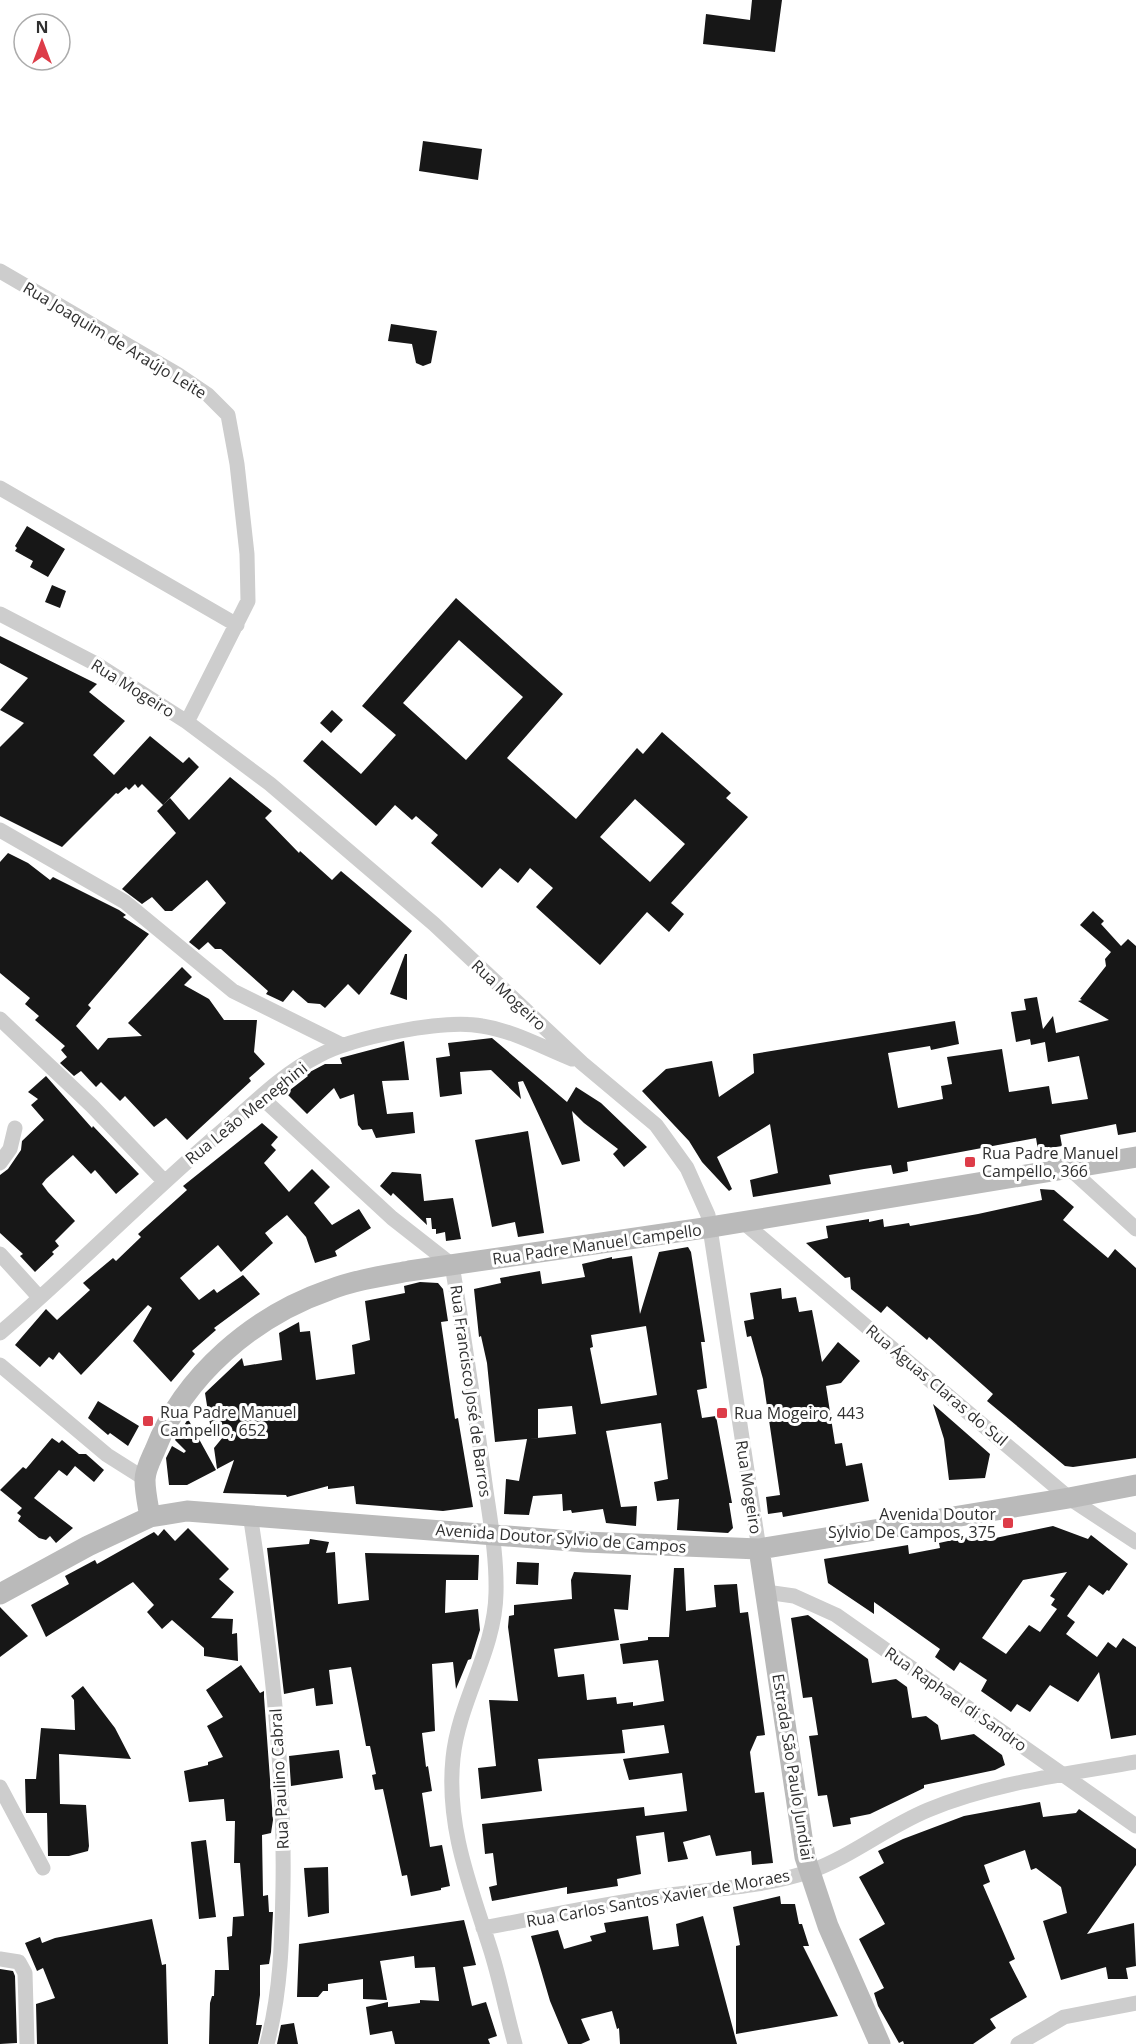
<svg xmlns="http://www.w3.org/2000/svg" width="1136" height="2044" viewBox="0 0 1136 2044" font-family="'Open Sans',sans-serif">
  <rect width="100%" height="100%" fill="#fff"/>
  <!-- building -->
  <path fill="#171717" fill-rule="evenodd" d="M752,0H782L775,52L703,44L706,14L750,20Z
    M423,141L482,149L478,180L419,171Z
    M391,324L437,331L431,363L423,366L416,363L412,344L388,341Z
    M27,526L65,549L48,577L30,567L33,561L15,551L17,548L15,546Z
    M52,585L66,591L60,608L45,602Z
    M456,598L563,694L507,758L576,819L637,748L643,754L662,732L731,793L726,798L748,817L671,903L684,914L669,932L647,912L600,965L536,907L553,888L530,868L518,883L500,868L482,888L431,843L438,835L416,816L412,820L395,805L376,826L303,761L322,740L361,774L396,735L362,706ZM459,640L523,697L466,760L403,703ZM635,799L685,844L650,882L600,837Z
    M0,636L97,684L89,692L125,721L93,755L114,775L150,736L183,763L189,757L199,767L163,805L142,784L138,788L135,784L129,790L126,787L118,794L116,793L62,847L0,816V747L24,723L0,710L28,678L0,663Z
    M332,710L343,720L331,733L320,723Z
    M230,777L272,811L265,818L299,853L300,851L332,880L341,871L412,931L359,995L348,984L325,1008L320,1004L308,1003L293,990L283,1002L266,994L268,991L221,949H215L208,942L199,950L189,942L226,903L207,880L172,911H165L152,897L142,904L122,889L176,833L157,811L170,798L189,820Z
    M8,853L28,863L50,880L53,877L119,910L126,915L123,917L149,934L88,1005L91,1008L76,1026L98,1050L108,1038L142,1036L128,1023L182,967L192,977L184,985L209,999L224,1020H257L254,1052L265,1064L249,1078L251,1081L187,1140L166,1118L154,1127L125,1096L120,1101L101,1082L96,1087L81,1071L74,1076L60,1063L67,1057L61,1050L65,1046L35,1020L39,1016L25,1004L30,998L0,973V862Z
    M1093,911L1104,921L1101,924L1121,946L1128,939L1136,946V1132L1118,1135L1116,1124L1060,1135L1062,1146L1038,1150L1036,1138L907,1162L908,1171L893,1174L891,1165L864,1169L829,1175L831,1184L753,1197L750,1180L778,1173L770,1124L717,1157L732,1189L729,1191L702,1162L689,1141L642,1091L666,1069L712,1061L719,1097L754,1073L753,1054L955,1021L959,1044L931,1050L930,1046L888,1053L898,1108L943,1099L941,1086L952,1084L947,1057L1002,1049L1009,1092L1049,1086L1052,1104L1088,1099L1079,1056L1048,1062L1045,1042L1031,1045L1030,1039L1016,1042L1011,1012L1026,1010L1024,999L1037,997L1043,1029L1053,1016L1056,1033L1109,1020L1078,1001L1082,1000L1080,999L1106,966L1105,959L1111,952L1080,925Z
    M405,954H407V1000L390,994Z
    M492,1038L567,1102L576,1087L601,1103L647,1147L624,1167L613,1154L618,1149L584,1123L572,1111L580,1161L562,1165L523,1081L518,1082L521,1099L491,1070L460,1072L462,1094L440,1097L436,1058L450,1056L448,1043Z
    M404,1041L409,1080L382,1081L387,1114L413,1112L415,1133L376,1138L372,1129L362,1130L358,1125L354,1094L340,1099L334,1088L307,1114L286,1093L308,1076L306,1074L325,1064H342L340,1058Z
    M46,1076L92,1128L93,1126L139,1174L116,1194L95,1170L91,1174L73,1155L46,1179L42,1184L48,1192L75,1221L55,1241L59,1246L52,1252L54,1254L35,1272L20,1256L23,1254L0,1233V1175L8,1169L21,1150L22,1141L44,1120L31,1105L38,1099L28,1092Z
    M262,1123L278,1137L271,1145L276,1150L264,1163L289,1192L312,1169L330,1187L314,1203L332,1225L359,1209L371,1228L335,1251L337,1256L315,1263L306,1237L287,1215L265,1233L273,1243L241,1272L218,1245L180,1278L199,1300L214,1289L217,1293L243,1275L260,1294L214,1328L216,1330L192,1351L195,1354L171,1382L133,1341L152,1308L148,1305L81,1375L59,1352L53,1360L49,1357L40,1367L15,1345L46,1309L57,1320L90,1290L83,1283L113,1258L116,1261L141,1237L138,1234L187,1190L183,1186Z
    M528,1131L544,1233L518,1237L515,1222L492,1227L475,1140Z
    M392,1172L421,1174L424,1201L453,1198L461,1239L446,1241L445,1232L436,1234V1229H432L431,1218H426L427,1225L393,1193L391,1196L380,1186Z
    M1040,1189L1054,1190L1074,1207L1063,1220L1108,1258L1115,1249L1136,1268V1458L1073,1467L1065,1466L987,1401L993,1394L929,1337L927,1340L887,1306L881,1313L851,1289L850,1277L845,1278L806,1243L828,1238L826,1226L869,1219V1222L883,1219L884,1227L909,1223L910,1226L978,1214L1042,1200Z
    M688,1247L691,1252L705,1342H701L707,1388L697,1390L702,1418L716,1416L732,1503H729L733,1528L728,1533L677,1530L679,1499L657,1501L654,1482L668,1479L661,1423L606,1431L621,1507L637,1506L636,1526L606,1523L603,1509L572,1513L571,1510L563,1511L562,1494L533,1496L529,1515L504,1514L506,1479L519,1481L527,1439L495,1442L487,1363L481,1336L479,1337L474,1289L501,1283L500,1278L540,1271L542,1284L585,1277L582,1264L612,1257V1259L632,1256L640,1314L659,1252ZM646,1326L657,1395L601,1404L590,1348L593,1347L591,1335ZM572,1406L576,1434L557,1436L527,1439L538,1438V1409Z
    M420,1282L438,1283L443,1289L448,1321L441,1322L455,1419L458,1418L473,1507L443,1511L356,1504L354,1486L328,1489V1486L287,1497L286,1495L223,1493L234,1460L217,1469L214,1448L223,1437L210,1424L205,1393L242,1358L244,1366L282,1360L279,1333L299,1322L300,1332L310,1331L316,1380L355,1374L352,1345L370,1340L365,1301L405,1293L404,1286Z
    M781,1288L782,1299L796,1297L799,1312L812,1310L822,1362L838,1342L860,1361L841,1383L826,1386L835,1444L842,1443L846,1466L862,1463L869,1501L783,1517L782,1512L768,1514L766,1497L780,1495L763,1379L751,1336L747,1337L744,1321L754,1319L750,1293Z
    M98,1401L139,1426L128,1446L110,1433L108,1435L88,1418Z
    M933,1404L990,1454L985,1478L949,1480L944,1439Z
    M188,1419L216,1470L187,1485H169L166,1458L172,1446L184,1453L186,1451L175,1440Z
    M52,1438L59,1443L62,1440L79,1454H86L104,1470L94,1482L75,1466L67,1476L59,1470L34,1498L73,1528L56,1543L50,1536L46,1540L39,1538L18,1521L21,1516L17,1513L22,1508L0,1490L23,1467L26,1469Z
    M1053,1526L1088,1539L1091,1535L1128,1564L1109,1591L1107,1590L1103,1595L1089,1585L1067,1616L1075,1622L1066,1634L1097,1657L1108,1642L1116,1648L1123,1638L1136,1647V1735L1111,1739L1099,1672L1078,1702L1050,1685L1030,1712L1017,1704L1011,1712L981,1691L987,1680L960,1662L954,1671L935,1657L940,1649L874,1602V1614L828,1583L824,1559L908,1545L909,1554L940,1548L939,1543L980,1534L981,1541ZM1067,1572L1050,1596L1055,1599L1051,1605L1057,1609L1040,1632L1029,1625L1006,1654L982,1638L1023,1580Z
    M188,1528L229,1569L219,1579L234,1592L211,1618L233,1619L232,1634L237,1633L238,1661L204,1656V1648L172,1620L162,1629L147,1612L154,1605L133,1582L46,1637L31,1605L69,1584L65,1576L95,1560L97,1564L154,1532L158,1536L164,1529L175,1541Z
    M310,1539L329,1542L326,1553L335,1552L338,1604L369,1600L365,1553L479,1555L478,1580H446L445,1613L478,1609L480,1630L471,1659L468,1660L456,1689L453,1662L432,1664L435,1731L422,1733L426,1767L428,1766L432,1791L422,1793L430,1847L442,1845L450,1886L441,1888V1890L411,1896L407,1875L402,1876L383,1789L375,1790L372,1775L376,1774L370,1746H366L351,1667L329,1670L333,1704L316,1706L314,1688L284,1694L267,1548L309,1544Z
    M517,1562L539,1563L538,1585L516,1584Z
    M674,1568H684L686,1611L716,1607L714,1585L737,1584L740,1613L748,1612L765,1735L757,1736L750,1752L755,1793L764,1792L773,1863L752,1865L751,1851L716,1856L710,1835L683,1842L688,1859L668,1862L664,1832L636,1836L641,1874L617,1879L618,1886L567,1894V1887L492,1901L489,1887L497,1885L493,1853L485,1854L482,1824L644,1807L645,1816L687,1811L682,1773L629,1780L623,1759L669,1753L664,1725L622,1730L625,1753L538,1759L542,1791L481,1799L478,1768L496,1766L489,1700L518,1701L508,1627L509,1616L514,1615V1605L572,1599L571,1580L574,1572L631,1575L628,1610L614,1609L619,1640L554,1649L558,1677L584,1674L587,1700L616,1697L617,1704L633,1702V1706L664,1701L658,1660L623,1664L620,1644L648,1640V1637H669Z
    M0,1607L28,1636L0,1657Z
    M808,1615L868,1659L872,1683L896,1679L907,1687L912,1718L926,1716L938,1725L941,1740L974,1734L1002,1755L1005,1765L995,1770L924,1785V1788L870,1814L850,1818L851,1824L833,1827L827,1795L818,1796L809,1736L818,1735L812,1697L803,1698L791,1618Z
    M241,1665L260,1693L264,1691V1697L273,1820L271,1833L262,1835L263,1896L268,1895L269,1912H273L271,1952L269,1964L260,1965V1995L256,2025H262L258,2044H209L210,2003L212,1996H214L215,1970H229L227,1937L232,1936L233,1917L244,1916L240,1863H234L235,1821H226L224,1799L189,1802L184,1771L208,1765V1762L223,1757L207,1726L223,1717L206,1690Z
    M83,1686L115,1728L131,1759L59,1754L60,1804L86,1805L89,1846L88,1851L69,1856H48L47,1813H26L25,1779H36L41,1728L75,1730L74,1700L71,1696Z
    M339,1750L343,1778L291,1786L289,1756Z
    M1040,1802L1043,1817L1076,1813L1079,1809L1136,1849V1865L1087,1934L1134,1923L1136,1966L1126,1968L1128,1979H1108L1106,1967L1061,1980L1043,1921L1067,1913L1061,1887L1036,1868L1031,1870L1025,1850L984,1865L990,1882L983,1885L1015,1959L1009,1962L1027,1997L990,2019L996,2028L973,2044H904L903,2041L899,2043L878,2006L874,1993L884,1988L859,1939L885,1924L859,1877L884,1863L878,1851L903,1839L964,1816Z
    M206,1840L216,1917L199,1919L191,1842Z
    M328,1867L329,1913L308,1917L304,1868Z
    M780,1896L781,1904H795L799,1924H802L809,1946H803L838,2016L736,2034V1946L740,1945L733,1907Z
    M648,1916L653,1950L679,1946L676,1924L703,1916L737,2044H620L619,2028L617,2029L612,2011L581,2019L590,2040L581,2044H568L550,2001L531,1936L558,1930L564,1949L592,1941L590,1936L606,1932L604,1923Z
    M152,1919L162,1965L166,1964L168,2044H37L36,2004L55,1998L43,1968L37,1971L25,1943L40,1937L42,1943L55,1938Z
    M464,1920L476,1965L463,1967L472,2006L486,2002L497,2036L488,2039L490,2044H395L392,2031L370,2035L366,2007L388,2002V2007L420,2003V2000L439,2001L435,1967L415,1968L414,1956L380,1961L387,2000L363,1999V1979L328,1984V1991H323L318,1997H297L299,1944Z
    M0,1969L13,1971L15,1976L17,2043L0,2044Z
    M294,2023L298,2044H277L281,2025Z"/>
  <g fill="none" stroke-linecap="round" stroke-linejoin="round">
    <!-- minor -->
    <path stroke="#cdcdcd" stroke-width="15" d="M0,271L177,374L208,395L228,415L237,464L247,554L248,601L187,722
      M0,488L237,625
      M0,614L98,665L187,722L270,784L434,924L582,1063L656,1125L687,1168L708,1215L759,1549
      M0,830L125,902L233,991L342,1045
      M0,1019L92,1106L164,1181
      M261,1097L392,1218L452,1265C464,1335 474,1405 484,1476C489,1515 497,1553 496,1593C495,1651 459,1700 453,1758C446,1826 470,1885 490,1948C500,1979 506,2012 515,2044
      M0,1163L10,1149L15,1128
      M1069,1168L1136,1229
      M743,1222L1069,1498L1136,1542
      M0,1254L39,1297
      M0,1333C76,1268 146,1196 222,1131C252,1105 282,1074 318,1056C353,1037 444,1019 482,1026C514,1031 542,1047 572,1059
      M0,1365L107,1455L145,1479
      M250,1514C269,1638 285,1761 283,1886C282,1940 281,1992 267,2044
      M766,1592L794,1596L836,1615L1136,1826
      M0,1787L43,1868
      M483,1928C538,1918 593,1906 649,1898C702,1889 759,1889 811,1871C852,1856 887,1827 928,1810C992,1783 1067,1774 1136,1762
      M0,1959L19,1962L25,1973L27,2044
      M1018,2044L1064,2017L1136,2003"/>
    <!-- secondary -->
    <path stroke="#bababa" stroke-width="21" d="M150,1517C148,1505 145,1492 145,1480C145,1470 151,1459 155,1450C184,1375 254,1316 329,1290C355,1280 382,1276 409,1271L711,1227L1136,1157
      M759,1549L805,1857L828,1926L880,2044
      M0,1594L88,1546L150,1517L187,1511L585,1542L759,1549L1069,1498L1136,1485"/>
  </g>
  <!-- markers -->
  <g fill="#dd3c48" stroke="#fff" stroke-width="2">
    <rect x="964" y="1156" width="12" height="12" rx="3"/>
    <rect x="716" y="1407" width="12" height="12" rx="3"/>
    <rect x="142" y="1415" width="12" height="12" rx="3"/>
    <rect x="1002" y="1517" width="12" height="12" rx="3"/>
  </g>
  <g text-anchor="middle" stroke-width="6" stroke-linejoin="round" paint-order="stroke">
    <!-- street labels -->
    <g font-size="16" fill="#303030" stroke="#fff">
      <text transform="translate(115 340) rotate(31)" y="6">Rua Joaquim de Araújo Leite</text>
      <text transform="translate(133 688) rotate(32)" y="6">Rua Mogeiro</text>
      <text transform="translate(509 995) rotate(43)" y="6">Rua Mogeiro</text>
      <text transform="translate(246 1113) rotate(-39)" y="6">Rua Leão Meneghini</text>
      <text transform="translate(597 1244) rotate(-8)" y="6">Rua Padre Manuel Campello</text>
      <text transform="translate(937 1385) rotate(40)" y="6">Rua Águas Claras do Sul</text>
      <text transform="translate(471 1391) rotate(82)" y="6">Rua Francisco José de Barros</text>
      <text transform="translate(749 1487) rotate(81)" y="6">Rua Mogeiro</text>
      <text transform="translate(561 1538) rotate(4)" y="6">Avenida Doutor Sylvio de Campos</text>
      <text transform="translate(956 1699) rotate(35)" y="6">Rua Raphael di Sandro</text>
      <text transform="translate(793 1767) rotate(81)" y="6">Estrada São Paulo Jundiai</text>
      <text transform="translate(279 1779) rotate(-93)" y="6">Rua Paulino Cabral</text>
      <text transform="translate(658 1898) rotate(-10)" y="6">Rua Carlos Santos Xavier de Moraes</text>
    </g>
    <!-- poi labels -->
    <g font-size="16" fill="#303030" stroke="#fff" text-anchor="start">
      <text x="982" y="1159">Rua Padre Manuel<tspan x="982" dy="18">Campello, 366</tspan></text>
      <text x="160" y="1418">Rua Padre Manuel<tspan x="160" dy="18">Campello, 652</tspan></text>
      <text x="734" y="1419">Rua Mogeiro, 443</text>
      <text x="996" y="1520" text-anchor="end">Avenida Doutor<tspan x="996" dy="18">Sylvio De Campos, 375</tspan></text>
    </g>
  </g>
  <!-- north arrow -->
  <g transform="translate(42 42)"><circle r="28" fill="#ffffff" stroke="#acacac" stroke-width="1.5"/>
  <path d="M0-4.5L10 22L0 15L-10 22Z" fill="#dd3c48"/>
  <text y="-9" font-size="16" font-weight="bold" text-anchor="middle" fill="#303030">N</text>
  </g>
</svg>
